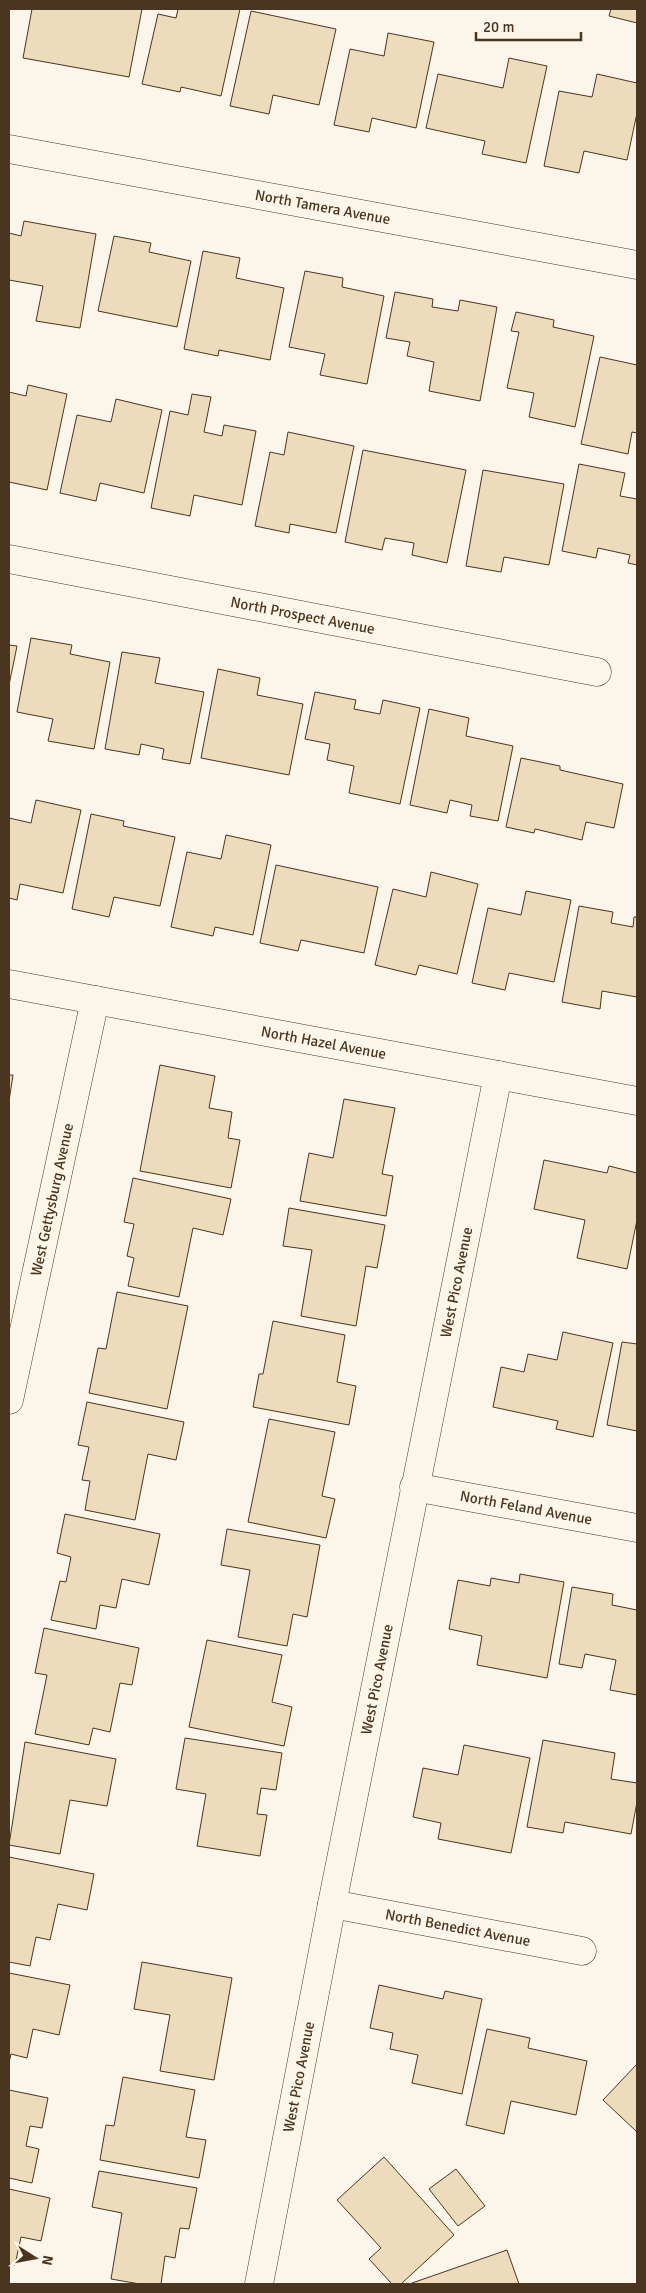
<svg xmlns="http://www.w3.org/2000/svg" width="646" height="2293" viewBox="0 0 646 2293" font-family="Signika,sans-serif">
  <rect width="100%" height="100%" fill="#fbf6e9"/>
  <!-- building -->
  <path fill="#ecdcbc" stroke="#4a3520" d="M32,9H142L129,77L23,58Z
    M178,9H240L221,96L181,87L180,92L142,84L158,14L176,18Z
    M611,9H637V23L609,16Z
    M251,11L336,29L319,105L273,95L269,114L230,106Z
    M388,33L434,42L416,128L372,118L369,132L334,125L350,49L384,56Z
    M509,58L547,66L526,163L482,154L485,141L426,128L438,74L503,88Z
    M597,74L637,83V113L627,160L584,151L579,173L544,166L559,91L592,97Z
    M24,221L96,234L80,328L36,321L43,286L9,280V233L21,236Z
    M114,236L151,243L149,252L191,261L177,327L98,311Z
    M203,251L240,258L236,278L284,288L270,360L219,350L218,356L184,349Z
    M305,271L343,278L342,287L384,296L367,384L320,375L325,354L289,347Z
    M395,292L433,299L432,307L458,311L460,300L497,307L480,401L429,391L434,362L407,356L410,342L386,338Z
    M516,312L554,320L553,327L594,336L575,427L529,417L534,393L507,388L519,332L511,331Z
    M600,357L637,365V433L632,432L628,454L581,444Z
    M28,385L67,394L47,490L9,482V392L26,396Z
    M192,394L211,397L204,432L222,436L224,425L256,431L242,505L194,495L190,516L151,508L170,411L188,415Z
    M116,399L162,410L144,493L100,483L96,501L60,493L77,415L111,422Z
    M288,432L354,446L336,533L290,524L289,533L255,526L270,452L284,455Z
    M363,450L466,470L447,563L412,555L414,543L385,538L382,550L345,542Z
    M579,464L625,473L620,496L637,499V565L628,563L630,555L598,548L596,558L562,551Z
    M483,470L564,484L549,565L504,557L501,572L466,566Z
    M31,638L72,645L70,654L110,662L94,749L48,741L53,719L17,712Z
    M9,645L17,646L9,685Z
    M122,652L160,658L155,683L204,692L190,764L162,759L164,749L141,744L139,755L105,749Z
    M218,669L260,678L257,695L303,704L289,775L201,758Z
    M315,692L356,700L354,709L380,714L383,700L420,708L400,804L349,793L354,766L327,760L330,744L305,739Z
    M429,709L469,718L466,736L513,746L498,821L470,816L472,805L450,800L447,813L410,805Z
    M521,758L560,766V770L623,784L614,828L586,822L582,840L535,829L534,833L506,827Z
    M36,800L81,810L63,893L20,884L17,900L9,898V818L31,823Z
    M91,814L124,821L123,826L175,837L160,906L114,897L109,917L72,909Z
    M226,835L271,845L253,935L215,927L213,936L171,927L187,852L221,859Z
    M276,865L378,887L364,953L301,940L298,951L260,943Z
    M431,872L478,884L457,974L419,965L416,975L375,965L393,889L426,897Z
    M526,891L571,900L554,982L509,973L505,990L472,983L488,908L521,915Z
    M579,906L613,912L611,923L633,927L634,917H637V997L602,991L600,1009L562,1002Z
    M160,1065L215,1076L209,1108L232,1112L228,1138L240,1140L231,1188L140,1171Z
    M9,1075H13L9,1101Z
    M344,1099L395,1108L382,1174L393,1176L386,1216L300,1201L309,1153L333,1158Z
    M544,1160L607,1173L609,1166L637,1173V1220L627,1269L577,1258L585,1220L534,1209Z
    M133,1178L231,1199L223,1235L193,1228L179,1297L128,1286L134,1258L127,1256L134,1224L124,1222Z
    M289,1208L385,1225L377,1268L366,1266L356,1326L301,1316L312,1250L283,1246Z
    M117,1292L188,1306L167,1409L89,1393L98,1348L106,1349Z
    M273,1321L345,1335L337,1382L356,1386L349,1425L253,1407L259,1374H263Z
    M563,1332L613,1343L593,1437L556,1429L558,1421L493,1407L501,1367L524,1372L528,1354L557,1360Z
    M622,1342L637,1344V1431L607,1425Z
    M87,1402L184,1422L176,1460L148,1454L135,1520L85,1510L90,1481L82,1480L89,1447L78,1445Z
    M269,1419L335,1432L322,1496L335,1499L326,1538L248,1522Z
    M65,1514L160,1534L149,1585L122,1579L116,1608L100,1605L96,1629L51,1620L60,1581L66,1582L71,1557L57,1553Z
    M227,1529L320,1545L307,1617L293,1614L287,1646L238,1637L250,1570L221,1565Z
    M520,1574L564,1582L547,1678L477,1665L482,1636L449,1629L458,1580L490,1586L491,1578L519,1583Z
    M572,1587L613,1594L612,1605L637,1610V1695L610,1690L616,1660L585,1654L582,1668L559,1664Z
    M44,1628L139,1648L132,1685L120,1683L110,1732L93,1728L89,1745L35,1734L47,1675L35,1673Z
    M207,1640L282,1655L272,1702L292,1707L284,1746L189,1727Z
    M185,1738L282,1753L276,1790L261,1788L257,1814L267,1815L260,1856L197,1846L206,1794L176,1789Z
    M543,1740L615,1753L611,1779L637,1783V1802L631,1834L565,1822L563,1833L527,1827Z
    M25,1742L116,1759L107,1806L70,1800L60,1854L9,1845Z
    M464,1745L530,1758L511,1853L438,1839L441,1823L413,1817L423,1768L458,1775Z
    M9,1857L94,1874L87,1910L58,1904L50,1940L36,1937L30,1966L9,1962Z
    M142,1962L232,1978L214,2080L160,2071L170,2015L134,2009Z
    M9,1973L70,1985L59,2035L33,2029L27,2058L11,2054L9,2063Z
    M379,1985L443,1999L445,1991L482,1999L462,2094L412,2083L418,2055L390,2049L393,2033L370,2028Z
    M487,2029L530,2038L528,2048L587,2061L576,2115L511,2101L504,2134L466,2125Z
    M637,2064V2132L603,2100Z
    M123,2077L195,2090L186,2137L206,2140L199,2178L100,2160L106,2125L114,2126Z
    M9,2090L48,2098L42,2128L30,2126L26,2146L39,2149L32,2183L9,2178Z
    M384,2157L454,2235L401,2284H392L369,2259L381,2248L337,2200Z
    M456,2169L485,2206L458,2226L429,2189Z
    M99,2171L197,2188L189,2229L180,2228L175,2258L165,2256L161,2284H140L111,2279L122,2213L92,2207Z
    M9,2189L50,2198L41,2241L21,2237L15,2265L9,2264Z
    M507,2250L519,2284H412V2283Z"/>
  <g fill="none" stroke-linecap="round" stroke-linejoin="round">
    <!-- minor casing -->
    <g stroke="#4a3520" stroke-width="29">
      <g id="minor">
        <path id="s1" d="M9,149L637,265"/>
        <path id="s2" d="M9,559L597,672"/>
        <path id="s3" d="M9,984L637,1101"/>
        <path id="s4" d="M9,1400L95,1000"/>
        <path id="s5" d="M414,1487L637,1528"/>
        <path id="s6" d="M332,1904L582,1951"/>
        <path id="s7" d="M259,2284L332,1904L498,1075"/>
      </g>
    </g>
    <!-- minor -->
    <use href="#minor" stroke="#fbf6e9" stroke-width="28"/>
  </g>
  <g text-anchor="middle" stroke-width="4" stroke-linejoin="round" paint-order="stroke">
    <!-- street labels -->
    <g font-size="15" fill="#4a3520" stroke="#fbf6e9">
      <text dy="5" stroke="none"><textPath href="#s1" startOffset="319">North Tamera Avenue</textPath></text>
      <text dy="5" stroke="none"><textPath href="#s2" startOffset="299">North Prospect Avenue</textPath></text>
      <text dy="5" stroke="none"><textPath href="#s3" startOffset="320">North Hazel Avenue</textPath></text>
      <text dy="5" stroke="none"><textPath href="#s4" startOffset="205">West Gettysburg Avenue</textPath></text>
      <text dy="5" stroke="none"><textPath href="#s7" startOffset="1021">West Pico Avenue</textPath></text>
      <text dy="5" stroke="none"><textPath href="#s5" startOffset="114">North Feland Avenue</textPath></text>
      <text dy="5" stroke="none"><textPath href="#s7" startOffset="616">West Pico Avenue</textPath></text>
      <text dy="5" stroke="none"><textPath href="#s6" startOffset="128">North Benedict Avenue</textPath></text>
      <text dy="5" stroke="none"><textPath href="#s7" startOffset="211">West Pico Avenue</textPath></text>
    </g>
  </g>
  <!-- border -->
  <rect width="646" height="2293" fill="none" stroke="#4a3520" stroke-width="20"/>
  <!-- north arrow -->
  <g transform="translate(35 2258) rotate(101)" stroke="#fbf6e9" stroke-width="4" paint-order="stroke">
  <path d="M0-4L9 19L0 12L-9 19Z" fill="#4a3520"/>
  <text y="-8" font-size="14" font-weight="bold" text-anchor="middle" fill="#4a3520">N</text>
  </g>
  <!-- scale -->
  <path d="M476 32v8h105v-8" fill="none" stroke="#4a3520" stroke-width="2.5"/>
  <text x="483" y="32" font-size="15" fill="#4a3520" stroke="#fbf6e9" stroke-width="4" paint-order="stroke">20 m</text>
</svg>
